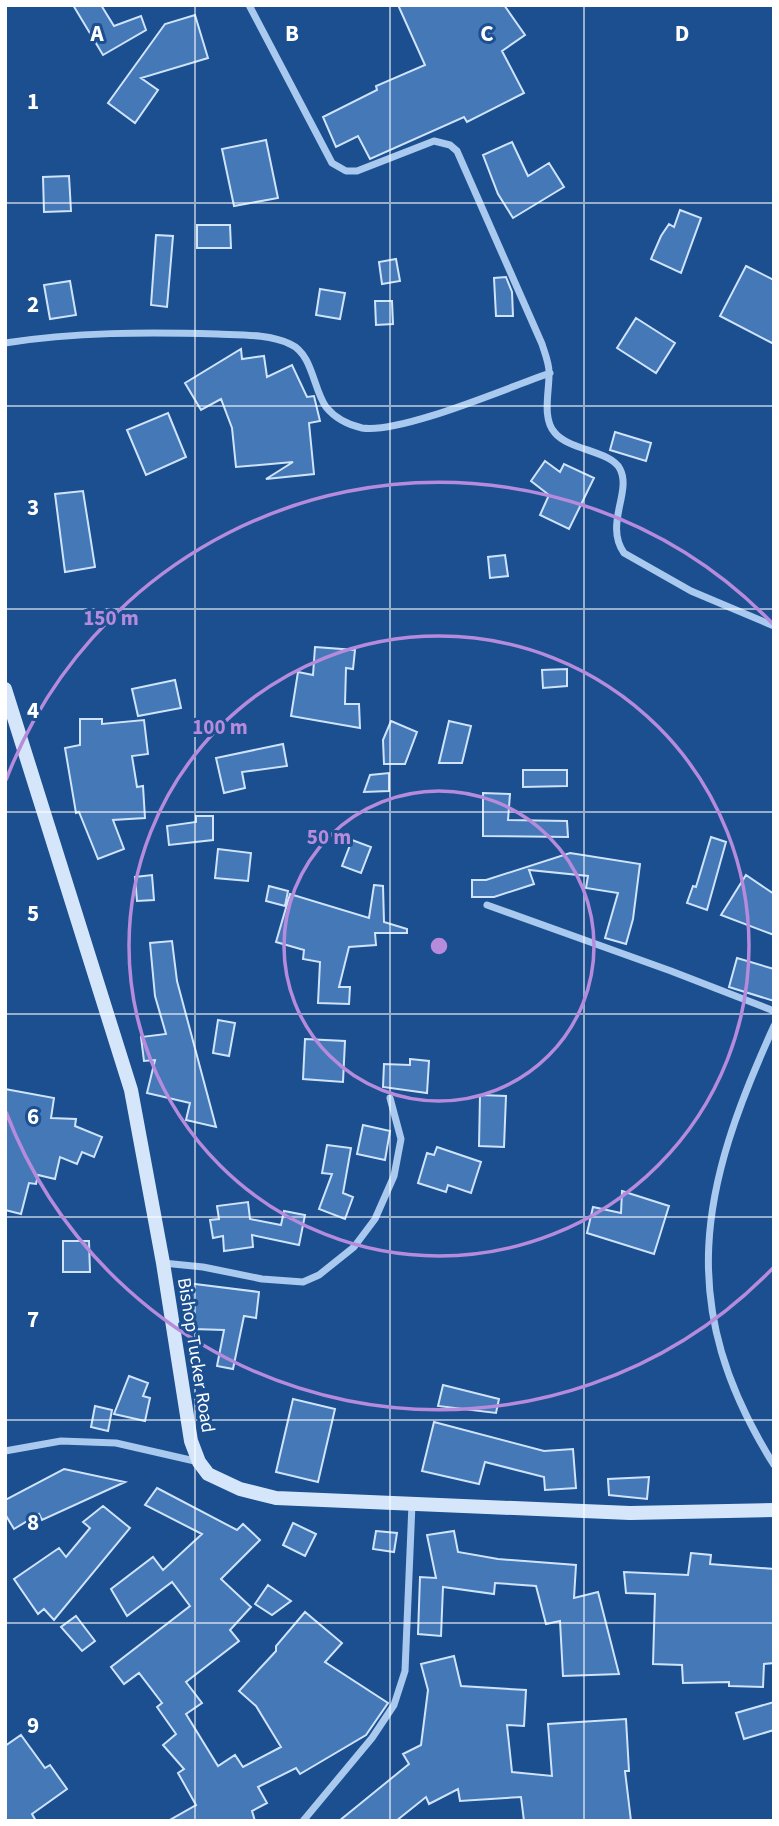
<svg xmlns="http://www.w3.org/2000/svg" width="779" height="1826" viewBox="0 0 779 1826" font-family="'Source Sans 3',sans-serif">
  <rect width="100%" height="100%" fill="#1b4f8f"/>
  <!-- building -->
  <path fill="#4478b7" stroke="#cfe3fa" stroke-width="2" d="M73,5H101L114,26L141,16L146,30L103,55Z
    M398,5H504L525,35L502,51L524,93L467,122L464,117L370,159L358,136L336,147L323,117L377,90L376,86L425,65Z
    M195,15L208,58L141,78L158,90L135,123L108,103L165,24Z
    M266,140L278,198L234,206L222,149Z
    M512,142L528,176L549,163L564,187L513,218L498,194L483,155Z
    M69,176L71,211L44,212L43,177Z
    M680,210L701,218L681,273L651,259L661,236L669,224L674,227Z
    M197,225H230L231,248H197Z
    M156,235L173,236L167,307L151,305Z
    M396,259L400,281L382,284L379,262Z
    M746,266L774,280V344L720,316Z
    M506,277L512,292L513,316H496L494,278Z
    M70,281L76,315L50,319L44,285Z
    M320,289L345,293L340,319L316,315Z
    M375,301H392L393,324L376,325Z
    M636,318L675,343L656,373L617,348Z
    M241,349L242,359L264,356L267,377L292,365L307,397L314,396L320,421L309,423L314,474L266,479L293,462L236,467L232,428L221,399L201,410L185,383Z
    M168,413L186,457L146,475L127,430Z
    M615,432L651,443L646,461L610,450Z
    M545,461L560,472L564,464L594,478L569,529L540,515L549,495L531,481Z
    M83,491L95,567L65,572L55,494Z
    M505,555L508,576L490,578L488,557Z
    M315,647L355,650L353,669L346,668L345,704H359L360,728L291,716L298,672L313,675Z
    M567,669V686L543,688L542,670Z
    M175,680L181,708L138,716L132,689Z
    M80,719H102V724L144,720L148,754L132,756L137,787L143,786L145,818L113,820L124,849L98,859L79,812L76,813L65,748L80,745Z
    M391,721L417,732L405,764H384L383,740Z
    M449,721L471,726L462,763H439Z
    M283,744L287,766L242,772L245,788L224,793L216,758Z
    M523,770H567V786L523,787Z
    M389,773V791L364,792L370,775Z
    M483,793L510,794L508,820L567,821L568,837L483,836Z
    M196,816H213V840L169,845L167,826L196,822Z
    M711,837L726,842L707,910L687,903L693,886L696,887Z
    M352,840L371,847L361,873L342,866Z
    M218,849L251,853L248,881L215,878Z
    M570,853L640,864L633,919L626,944L605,938L618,893L586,888L588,876L529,870L534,884L494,897H472V880H486Z
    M152,875L154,900L137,901L135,877Z
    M746,875L774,894V935L721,915Z
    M374,885L383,886L384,922L407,929V933H375L376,945L349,947L339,987H350L349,1004L318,1003L320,962L303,959L304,950L276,942L290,894L369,918Z
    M269,886L288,891L285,906L266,901Z
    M172,941L177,981L216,1127L186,1120L190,1103L147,1093L155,1060L144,1061L141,1037L166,1034L155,996L150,943Z
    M737,958L774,969V1001L729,987Z
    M218,1020L235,1023L229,1056L213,1053Z
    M305,1039L345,1041L343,1082L303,1079Z
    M410,1059L429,1061L427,1093L383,1087L384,1064L410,1065Z
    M5,1089L54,1098L51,1118L76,1119L75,1126L102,1137L94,1157L82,1152L77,1164L60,1157L55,1179L38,1175L36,1184L29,1183L21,1214L5,1210Z
    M480,1095L506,1096L504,1147L479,1146Z
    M363,1125L390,1131L385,1160L357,1154Z
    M327,1145L351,1148L343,1193L353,1197L345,1219L319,1209L332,1174L322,1173Z
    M437,1147L481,1162L471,1193L448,1185L446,1192L418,1183L427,1153L434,1155Z
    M622,1191L669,1206L654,1254L587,1233L593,1207L621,1213Z
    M248,1202L250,1219L281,1225L284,1211L305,1215L299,1245L252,1235L253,1247L224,1251L223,1236L213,1238L210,1220L219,1219L217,1206Z
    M63,1241H89L90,1272H63Z
    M187,1283L259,1292L256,1318L244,1316L233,1369L217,1366L224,1330L193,1329V1310L184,1309Z
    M129,1376L148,1383L143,1396L150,1398L145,1421L114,1414Z
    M443,1385L499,1399L496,1413L438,1406Z
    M293,1399L335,1409L318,1482L276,1472Z
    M95,1406L112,1410L108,1431L91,1427Z
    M434,1422L544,1451L573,1449L576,1488L545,1490L544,1477L485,1462L479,1484L422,1471Z
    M64,1469L125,1482L42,1520L39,1514L14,1529L5,1514V1500Z
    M649,1477L647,1499L609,1495L608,1479Z
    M157,1488L237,1530L243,1524L260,1540L221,1579L251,1607L230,1630L239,1641L186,1682L202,1703L186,1714L218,1766L235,1755L243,1767L281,1747L256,1706L239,1691L276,1651V1646L305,1612L342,1643L325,1662L388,1703L366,1735L300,1774L296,1768L258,1787L267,1803L252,1811L255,1821H168L196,1805L178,1773L184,1769L163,1745L176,1734L157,1707L162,1703L139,1673L124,1684L111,1667L190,1606L172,1582L127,1616L111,1589L153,1557L163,1570L202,1534L145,1505Z
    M103,1506L130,1528L54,1620L44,1609L38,1614L14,1579L59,1548L66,1557L90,1528L83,1522Z
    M293,1523L316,1534L305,1556L283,1545Z
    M376,1531L397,1533L394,1552L373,1549Z
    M454,1531L458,1552L498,1559L576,1565L574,1598L598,1592L619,1674L563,1676L560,1621L546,1624L536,1586L495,1583L494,1594L443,1587L441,1636L418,1634L420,1577L436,1578L427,1535Z
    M691,1553L711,1555L710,1564L774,1569V1663L764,1664L763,1687L729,1686V1682L683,1683L682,1665L653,1664L655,1594L626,1593L624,1572L688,1575Z
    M268,1585L291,1601L272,1615L255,1604Z
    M76,1616L95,1641L82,1651L61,1627Z
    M454,1656L461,1686L526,1690L524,1726L507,1725L512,1772L552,1776L548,1724L626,1719L629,1771H625L631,1821H524L521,1797L460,1801L458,1789L429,1804L426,1797L396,1821H339L409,1764L403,1754L421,1745L428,1690L421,1664Z
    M774,1702V1730L744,1739L736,1713Z
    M21,1735L45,1768L50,1765L67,1789L32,1814L36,1821H5V1746Z"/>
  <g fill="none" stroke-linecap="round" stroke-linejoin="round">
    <!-- minor -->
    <path stroke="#a9c9ee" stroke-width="7" d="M249,5L332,163L346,171H357L434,141L450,145L457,151L542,344C545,354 550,365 549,375C549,393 542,419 555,433C569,450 611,451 620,469C632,492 604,524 624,553L691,591L774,626
      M5,343C75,332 147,332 217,334C239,335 270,334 290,344C313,354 313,389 326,407C335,418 349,425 362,428C401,434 509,387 550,373
      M487,905L671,971L774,1011
      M774,1026C700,1188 674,1305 774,1465
      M163,1263L203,1267L262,1279L303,1282L319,1275L354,1247L375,1219L394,1176L401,1139L390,1098
      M5,1451L61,1441L116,1443L199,1462
      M303,1821L372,1738L394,1705L405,1671L412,1504"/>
    <!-- secondary -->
    <path stroke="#d6e6fa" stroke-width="14" d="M5,689L131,1090L163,1263L191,1441L199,1462L208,1474L240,1489L276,1498L630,1513L774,1510"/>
  </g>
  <!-- grid -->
  <path fill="none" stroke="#fff" stroke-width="2" stroke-opacity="0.55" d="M195,5V1821M390,5V1821M584,5V1821M5,203H774M5,406H774M5,609H774M5,812H774M5,1014H774M5,1217H774M5,1420H774M5,1623H774"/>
  <!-- distance rings -->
  <g fill="none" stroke="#b68bdc" stroke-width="3.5">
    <circle cx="439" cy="946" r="155"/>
    <circle cx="439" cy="946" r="310"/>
    <path d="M773 1268A464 464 0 0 1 6 1112M6 780A464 464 0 0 1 773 624"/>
  </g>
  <g text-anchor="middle" stroke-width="6" stroke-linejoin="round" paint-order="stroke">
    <!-- street labels -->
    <g font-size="19" fill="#fff" stroke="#1b4f8f">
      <text transform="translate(197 1355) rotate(81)" y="7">Bishop Tucker Road</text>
    </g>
  </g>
  <g font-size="23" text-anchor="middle" font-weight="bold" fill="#fff" stroke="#1b4f8f" stroke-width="6" stroke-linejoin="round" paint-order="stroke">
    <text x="97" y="41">A</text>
    <text x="292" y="41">B</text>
    <text x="487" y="41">C</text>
    <text x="682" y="41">D</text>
    <text x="33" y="109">1</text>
    <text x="33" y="312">2</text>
    <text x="33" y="515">3</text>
    <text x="33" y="718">4</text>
    <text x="33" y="921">5</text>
    <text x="33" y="1124">6</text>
    <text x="33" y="1327">7</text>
    <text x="33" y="1530">8</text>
    <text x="33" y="1733">9</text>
  </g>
  <circle cx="439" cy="946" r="10" fill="#b68bdc" stroke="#1b4f8f" stroke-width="3.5"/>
  <g font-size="21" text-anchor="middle" font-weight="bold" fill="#b68bdc" stroke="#1b4f8f" stroke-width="6" stroke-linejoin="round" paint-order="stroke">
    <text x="111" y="625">150 m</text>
    <text x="220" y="734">100 m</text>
    <text x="329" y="844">50 m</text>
  </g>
  <!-- border -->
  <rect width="779" height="1826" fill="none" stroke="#ffffff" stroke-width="14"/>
</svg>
